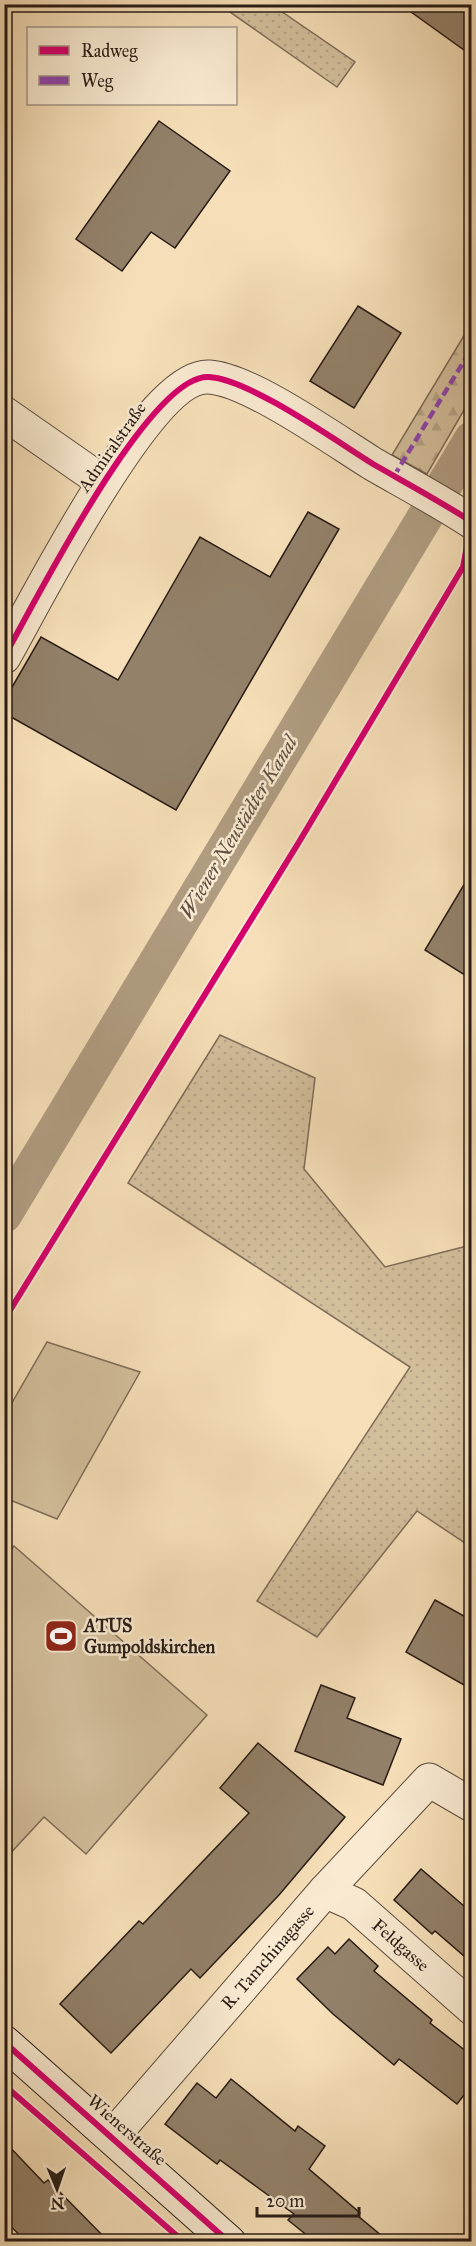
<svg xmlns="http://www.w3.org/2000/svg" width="476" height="2246" viewBox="0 0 476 2246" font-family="'IM FELL Great Primer',serif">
  <defs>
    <pattern id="grass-dots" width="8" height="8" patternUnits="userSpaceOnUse" patternTransform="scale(1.5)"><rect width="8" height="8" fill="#d3be9c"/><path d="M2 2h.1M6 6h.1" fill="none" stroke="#b5a386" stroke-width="1.8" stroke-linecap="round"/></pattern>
    <pattern id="forest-firs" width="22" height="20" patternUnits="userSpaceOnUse" patternTransform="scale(1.5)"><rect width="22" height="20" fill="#d3be9c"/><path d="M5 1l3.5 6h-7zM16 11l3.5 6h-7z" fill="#b5a386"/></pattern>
  </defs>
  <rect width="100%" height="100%" fill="#f6dfb8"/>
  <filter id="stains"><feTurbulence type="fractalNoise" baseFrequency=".00333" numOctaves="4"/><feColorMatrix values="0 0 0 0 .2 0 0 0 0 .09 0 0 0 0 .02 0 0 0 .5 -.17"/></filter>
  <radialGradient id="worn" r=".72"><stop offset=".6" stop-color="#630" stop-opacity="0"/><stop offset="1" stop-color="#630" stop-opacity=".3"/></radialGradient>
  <!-- grass -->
  <path fill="url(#grass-dots)" stroke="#7e6c58" stroke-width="1.5" d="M220,5H272L355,62L337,87Z
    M220,1035L315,1078L304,1169L385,1267L471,1245V1547L417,1511L317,1637L257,1601L410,1367L128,1183Z"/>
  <!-- forest -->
  <path fill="url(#forest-firs)" stroke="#7e6c58" stroke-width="1.5" d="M471,324V398L427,474L392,455Z"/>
  <!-- pitch -->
  <path fill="#d3be9c" stroke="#7e6c58" stroke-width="1.5" d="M47,1342L140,1372L57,1519L5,1498V1415Z
    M14,1546L207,1715L86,1854L44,1817L5,1859L4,1557Z"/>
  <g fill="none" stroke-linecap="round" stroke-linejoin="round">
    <!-- canal -->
    <path stroke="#b09c81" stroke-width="36" d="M4,1215L472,439"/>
  </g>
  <!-- building -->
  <path fill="#93816a" stroke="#281b15" stroke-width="1.5" d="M400,4H471V55Z
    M159,121L230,171L175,248L151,232L122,271L76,239Z
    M358,306L401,333L354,408L310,381Z
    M308,512L339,529L176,810L4,713V701L41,637L118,680L200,537L270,577Z
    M471,873V979L425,950Z
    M435,1600L471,1620V1689L406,1652Z
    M321,1685L355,1698L347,1718L401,1739L383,1785L295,1751Z
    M258,1743L345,1817L279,1895L200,1978L191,1969L111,2053L60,2004L139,1921L143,1924L249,1813L220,1788Z
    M421,1869L471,1912V1962L435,1931L432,1934L394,1900Z
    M349,1939L378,1966L374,1971L432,2020L430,2023L471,2055V2086L457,2104L399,2059L394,2065L333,2014L297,1979L328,1947L335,1954Z
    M231,2079L295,2131L298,2126L325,2146L309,2169L360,2213L358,2216L388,2241H314L288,2220L294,2214L220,2160L217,2164L165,2124L197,2083L216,2098Z
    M4,2141L44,2183L48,2180L108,2241H26L4,2220Z"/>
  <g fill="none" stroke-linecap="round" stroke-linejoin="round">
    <!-- street casing -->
    <g stroke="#5c4c3e" stroke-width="35">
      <g id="street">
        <path d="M4,413L103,482"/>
        <path d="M4,657C34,605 149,373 209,377C249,379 336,441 373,464C406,483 440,501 472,522"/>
        <path id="s1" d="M325,1891L354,1904L472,2008"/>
        <path id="s2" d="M112,2137L325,1891L429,1780L472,1805"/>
      </g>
    </g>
    <!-- secondary casing -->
    <g stroke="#281b15" stroke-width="35">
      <path id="secondary" d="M4,2042L229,2242"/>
    </g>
    <!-- street -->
    <use href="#street" stroke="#f9ead1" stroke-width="33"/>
    <!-- secondary -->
    <use href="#secondary" stroke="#f9ead1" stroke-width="33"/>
    <!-- quiet -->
    <path stroke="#8e44ad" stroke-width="4.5" stroke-dasharray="9 4.5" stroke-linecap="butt" d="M394,476L472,348"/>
    <!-- cycleway casing -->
    <g stroke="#f9ead1" stroke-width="10">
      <path id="cycleway" d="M4,657C34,605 149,373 209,377C249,379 336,441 373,464C406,483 440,501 472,522
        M4,1320L299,842L463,567L472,520
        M4,2042L229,2242
        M4,2085L184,2242"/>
    </g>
    <!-- cycleway -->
    <use href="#cycleway" stroke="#d6006c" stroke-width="6"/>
  </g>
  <!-- icons -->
  <defs>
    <g id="stadium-square" transform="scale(1.725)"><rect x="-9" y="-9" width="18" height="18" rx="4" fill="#8f2418" stroke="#f9ead1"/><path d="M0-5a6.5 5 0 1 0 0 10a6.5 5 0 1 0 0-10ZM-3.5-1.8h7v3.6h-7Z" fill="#fff"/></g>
  </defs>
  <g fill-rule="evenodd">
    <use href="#stadium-square" x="61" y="1636"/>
  </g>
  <g text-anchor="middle" stroke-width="5" stroke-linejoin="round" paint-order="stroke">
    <!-- street labels -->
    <g font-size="18" fill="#281b15" stroke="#f9ead1">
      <text transform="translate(112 447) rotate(-55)" y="6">Admiralstraße</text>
      <text dy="6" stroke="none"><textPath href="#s1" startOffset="94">Feldgasse</textPath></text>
      <text dy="6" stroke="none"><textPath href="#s2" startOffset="238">R. Tamchinagasse</textPath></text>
      <text transform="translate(127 2130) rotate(41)" y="6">Wienerstraße</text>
    </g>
    <!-- poi labels -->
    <g font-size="18" font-weight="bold" fill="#281b15" stroke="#f9ead1" text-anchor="start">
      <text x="84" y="1632">ATUS<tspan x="84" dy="21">Gumpoldskirchen</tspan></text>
    </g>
    <!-- water labels -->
    <g font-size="20" font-style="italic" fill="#5e4f40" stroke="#f9ead1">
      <text transform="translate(238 827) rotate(-59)" y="7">Wiener Neustädter Kanal</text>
    </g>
  </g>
  <!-- margin -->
  <rect width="476" height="2246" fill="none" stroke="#f6dfb8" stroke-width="24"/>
  <rect x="6" y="6" width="464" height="2234" fill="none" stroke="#281b15" stroke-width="3"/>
  <rect x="12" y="12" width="452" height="2222" fill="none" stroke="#281b15" stroke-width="1.5"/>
  <!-- legend -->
  <rect x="27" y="27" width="210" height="78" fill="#f9ead1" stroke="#a59786" stroke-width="1.5"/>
  <rect x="39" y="46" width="30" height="9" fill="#d6006c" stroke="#a59786" stroke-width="1.5"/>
  <text x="81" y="57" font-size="18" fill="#281b15">Radweg</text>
  <rect x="39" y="76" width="30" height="9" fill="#8e44ad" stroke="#a59786" stroke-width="1.5"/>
  <text x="81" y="87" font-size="18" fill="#281b15">Weg</text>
  <!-- north arrow -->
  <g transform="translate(57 2189) rotate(178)" stroke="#f9ead1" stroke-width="4.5" paint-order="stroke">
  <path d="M0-4.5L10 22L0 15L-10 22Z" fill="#281b15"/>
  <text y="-9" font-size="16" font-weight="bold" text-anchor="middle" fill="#281b15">N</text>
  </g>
  <!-- scale -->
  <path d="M257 2207v9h102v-9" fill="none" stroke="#281b15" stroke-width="3"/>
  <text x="266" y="2207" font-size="18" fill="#281b15" stroke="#f9ead1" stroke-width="4.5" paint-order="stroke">20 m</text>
  <rect width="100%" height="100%" filter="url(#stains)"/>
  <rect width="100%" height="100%" fill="url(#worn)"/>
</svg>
